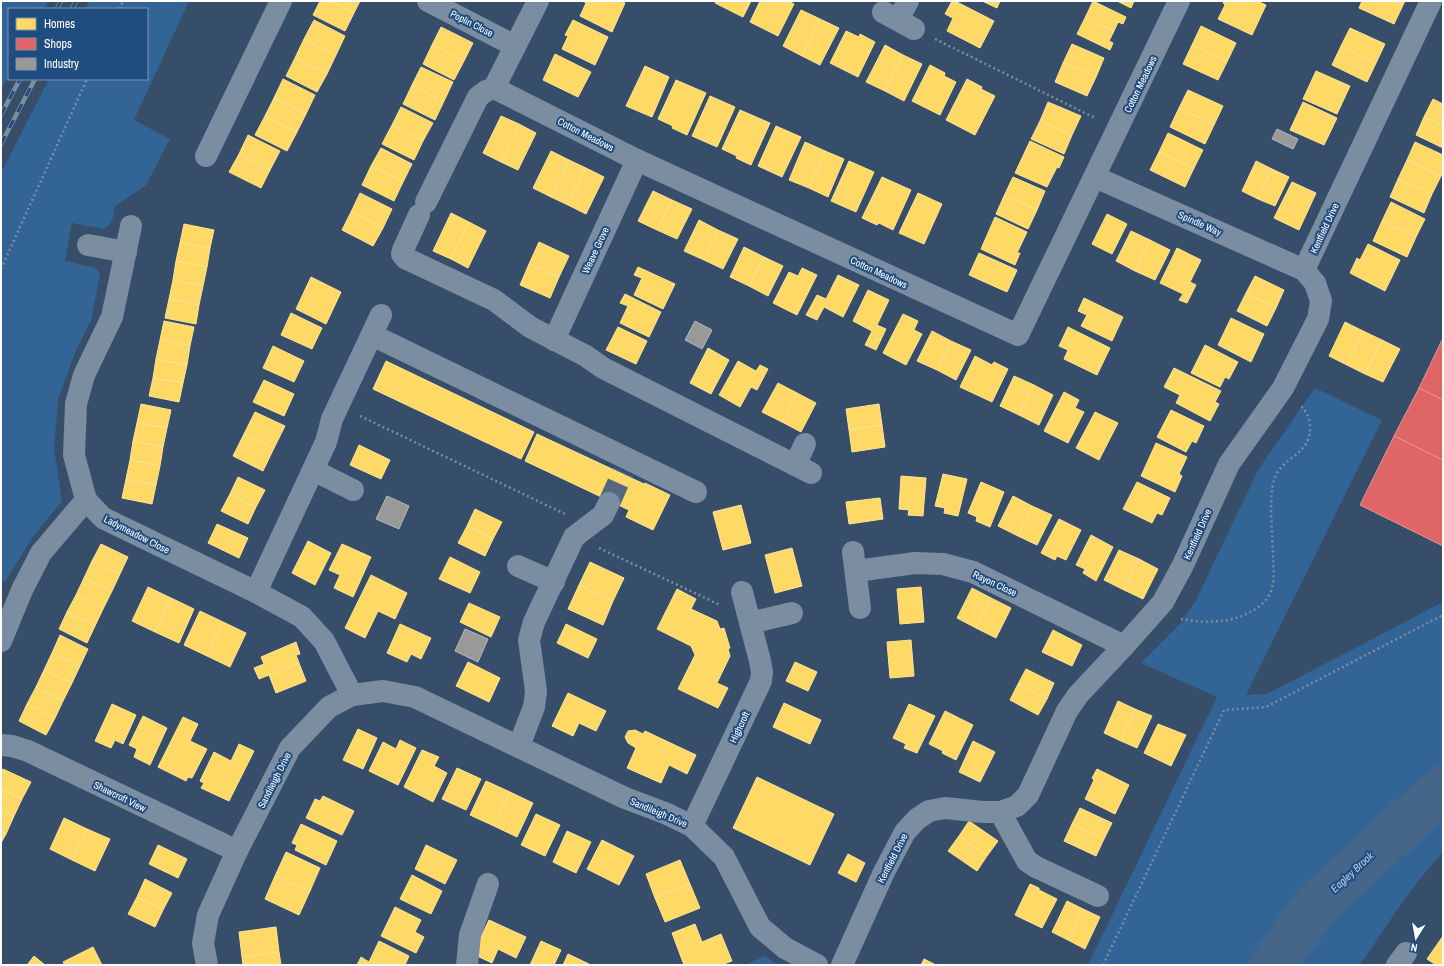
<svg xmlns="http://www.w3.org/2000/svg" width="1444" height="966" viewBox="0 0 1444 966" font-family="'Archivo Narrow',sans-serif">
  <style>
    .green { fill: #336496 }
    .homes { fill: #ffd966; stroke: #ffe494 }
    .shops { fill: #e06666; stroke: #e99494 }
    .industry { fill: #999; stroke: #b8b8b8 }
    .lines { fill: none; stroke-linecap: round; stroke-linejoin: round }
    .river { stroke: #456689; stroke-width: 47 }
    .minor-tunnel { stroke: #546980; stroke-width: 22; stroke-dasharray: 22 11; stroke-linecap: butt }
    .path { stroke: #7b8da0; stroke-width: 2.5; stroke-dasharray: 2 3; stroke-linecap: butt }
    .minor { stroke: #7b8da0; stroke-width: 22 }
    .rail-casing { stroke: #7d8ea0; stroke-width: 4.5 }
    .rail { stroke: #204d7f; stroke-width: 3; stroke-dasharray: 9; stroke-linecap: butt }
    .labels { text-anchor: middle; stroke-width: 4; stroke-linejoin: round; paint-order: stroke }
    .street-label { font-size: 10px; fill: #fff; stroke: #204d7f }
    .water-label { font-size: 11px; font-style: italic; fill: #b0cfef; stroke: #204d7f }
  </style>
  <rect width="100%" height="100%" fill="#364e69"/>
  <g class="green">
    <polygon points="1,1 48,1 44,9 9,9 9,75 1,90"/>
    <path d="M90,1h99l-55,119 36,19 -24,46 -31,21c-2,10 -1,19 -12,23l-31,-6 -7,38 31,7 4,6 -9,47 -15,29 -18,49 -4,50 8,52 -30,37 -27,44 -4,-2v-407l48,-94h98v-70h-62z"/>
    <path d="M1315,388l67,32 -136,275 21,-1 176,-92v250c-32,34 -57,75 -83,113h-272l129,-268 -76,-34 39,-39 15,-22 63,-132z"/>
    <polygon points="765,956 778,965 745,965"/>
  </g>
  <g class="homes">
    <polygon points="320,1 331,1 354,13 345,31 313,15"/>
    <polygon points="331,1 360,1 354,13"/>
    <polygon points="583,1 620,1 625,3 612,32 580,16 586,3"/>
    <polygon points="716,1 751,1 743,17 715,3"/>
    <polygon points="760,1 789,1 794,4 778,36 750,22"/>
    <polygon points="952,1 955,1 994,21 980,48 947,31 953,18 945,14"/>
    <polygon points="982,1 1000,1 997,8"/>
    <polygon points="1093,1 1126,17 1123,24 1118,22 1114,31 1085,18"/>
    <polygon points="1117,1 1134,1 1131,8"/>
    <polygon points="1224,1 1257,1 1266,5 1252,35 1218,19 1225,5 1223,3"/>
    <polygon points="1362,1 1394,1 1403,5 1394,24 1359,8"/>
    <polygon points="1394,1 1405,1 1403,5"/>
    <polygon points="801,10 820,19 802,56 783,46"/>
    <polygon points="1085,18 1114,31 1109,41 1113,43 1110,50 1077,34"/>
    <polygon points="820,19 839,28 820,65 802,56"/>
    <polygon points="314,20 345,36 336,55 304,39"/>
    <polygon points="573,20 608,37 595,65 562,49 568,36 565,35"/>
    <polygon points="1201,26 1236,43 1227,62 1192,45"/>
    <polygon points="441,27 473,43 464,61 432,45"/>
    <polygon points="1350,28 1385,44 1376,63 1341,46"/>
    <polygon points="846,31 859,37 860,34 875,42 858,77 830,63"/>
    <polygon points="304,39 336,55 327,74 295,58"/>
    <polygon points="1072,44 1104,58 1096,77 1063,63"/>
    <polygon points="432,45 464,61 454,80 423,64"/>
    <polygon points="885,45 903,55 885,91 866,82"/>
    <polygon points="1192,45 1227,62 1218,80 1183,64"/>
    <polygon points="1341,46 1376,63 1367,82 1332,65"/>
    <polygon points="555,54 591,72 578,97 543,80"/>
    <polygon points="903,55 922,64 904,101 885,91"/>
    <polygon points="295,58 327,74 317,92 286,76"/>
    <polygon points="1063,63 1096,77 1087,96 1055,82"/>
    <polygon points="930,65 945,73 944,76 956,82 940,115 912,101"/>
    <polygon points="645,66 669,77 652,117 626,106"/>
    <polygon points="421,67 453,82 444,101 412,85"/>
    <polygon points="1316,71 1350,86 1337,114 1303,99"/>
    <polygon points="283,79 315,95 306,114 274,98"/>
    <polygon points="967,79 982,87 981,89 995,96 975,135 946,120"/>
    <polygon points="676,80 706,93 687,135 672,128 673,126 658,119"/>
    <polygon points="412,85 444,101 435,120 403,104"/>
    <polygon points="1188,90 1223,106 1214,125 1179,108"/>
    <polygon points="710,96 735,107 717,147 692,136"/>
    <polygon points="274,98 306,114 297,132 265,116"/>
    <polygon points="1433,99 1443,104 1443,126 1424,117"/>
    <polygon points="1048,102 1081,116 1072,135 1040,121"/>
    <polygon points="1303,102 1337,118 1324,145 1290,130"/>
    <polygon points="401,107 433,123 423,141 392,125"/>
    <polygon points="1179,108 1214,125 1205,144 1170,127"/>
    <polygon points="740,110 770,123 751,165 736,158 737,156 722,149"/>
    <polygon points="265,116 297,132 287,151 255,135"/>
    <polygon points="501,116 519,124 501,162 483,153"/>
    <polygon points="1424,117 1443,126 1443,148 1416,135"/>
    <polygon points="1040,121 1072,135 1064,154 1031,139"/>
    <polygon points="519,124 536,133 518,170 501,162"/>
    <polygon points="392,125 423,141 414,160 382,144"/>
    <polygon points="776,126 801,137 782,177 758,166"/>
    <polygon points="1168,133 1203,150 1194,168 1159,152"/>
    <polygon points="248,135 280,151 270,170 239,154"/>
    <polygon points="1030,141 1064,157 1059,168 1057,167 1047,187 1015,173"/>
    <polygon points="805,142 825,151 809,188 789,180"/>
    <polygon points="1415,142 1443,155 1443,172 1441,176 1407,160"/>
    <polygon points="381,148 412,164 403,182 371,166"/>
    <polygon points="551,151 569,160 551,197 533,188"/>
    <polygon points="825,151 844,159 828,197 809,188"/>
    <polygon points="1159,152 1194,168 1185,187 1150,170"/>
    <polygon points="239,154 270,170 261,188 229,172"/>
    <polygon points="569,160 586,168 568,205 551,197"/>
    <polygon points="1407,160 1441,176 1432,194 1398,179"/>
    <polygon points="849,161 874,172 856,212 831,201"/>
    <polygon points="1256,161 1272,169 1258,199 1242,191"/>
    <polygon points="371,166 403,182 394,201 362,185"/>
    <polygon points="586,168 604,177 586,214 568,205"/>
    <polygon points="1272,169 1289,177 1275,206 1258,199"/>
    <polygon points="882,177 911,190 893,230 879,223 877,225 862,218"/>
    <polygon points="1013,177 1045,191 1037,210 1004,196"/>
    <polygon points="1398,179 1432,194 1424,213 1390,197"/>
    <polygon points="1292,182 1316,193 1299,230 1274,218"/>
    <polygon points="653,191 672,200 657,230 638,221"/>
    <polygon points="360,193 392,209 383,228 351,212"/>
    <polygon points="918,193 942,204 924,244 899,233"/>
    <polygon points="1004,196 1037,210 1028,229 996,214"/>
    <polygon points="672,200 692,209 677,239 657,230"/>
    <polygon points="1391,202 1425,219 1416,237 1382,221"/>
    <polygon points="351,212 383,228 373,246 342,230"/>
    <polygon points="451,213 469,222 451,259 433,251"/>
    <polygon points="1107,214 1127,224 1112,254 1092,244"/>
    <polygon points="995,217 1027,232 1017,253 1020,253 1015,265 981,249"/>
    <polygon points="699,220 718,230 704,260 684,251"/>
    <polygon points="1382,221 1416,237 1407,257 1373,241"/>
    <polygon points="469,222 486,231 468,268 451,259"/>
    <polygon points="184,224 214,230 210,248 180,243"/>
    <polygon points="718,230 738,239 723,269 704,260"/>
    <polygon points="1131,231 1150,240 1135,271 1116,261"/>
    <polygon points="1150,240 1170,250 1155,280 1135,271"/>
    <polygon points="539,242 569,256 559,277 529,264"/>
    <polygon points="180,243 210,248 207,267 176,261"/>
    <polygon points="1368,244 1400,260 1385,291 1350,273 1357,258 1360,260"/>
    <polygon points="744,247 764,257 749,286 730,277"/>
    <polygon points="1177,248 1201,260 1190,282 1196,285 1187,303 1179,300 1183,294 1160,283"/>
    <polygon points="979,253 1017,270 1007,292 969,275"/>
    <polygon points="764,257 783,266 768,296 749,286"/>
    <polygon points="176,261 207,267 203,286 173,280"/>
    <polygon points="529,264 559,277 550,298 520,285"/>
    <polygon points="638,267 675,284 663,309 634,295 642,278 634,275"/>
    <polygon points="802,268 817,275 797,315 773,303 789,272 798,276"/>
    <polygon points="838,275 859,285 843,317 824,307 817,320 806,315 817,295 826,299"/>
    <polygon points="1255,276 1284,290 1276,308 1246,293"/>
    <polygon points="311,277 341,292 326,324 296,309"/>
    <polygon points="173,280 203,286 199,305 169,299"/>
    <polygon points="868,290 889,300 877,325 886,329 876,350 865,345 872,331 853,321"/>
    <polygon points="1246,293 1276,308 1267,326 1237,311"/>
    <polygon points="625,294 661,312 649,337 620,323 628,306 620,303"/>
    <polygon points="1084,298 1123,317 1112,341 1081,326 1087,315 1078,311"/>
    <polygon points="169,299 199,305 196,324 165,318"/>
    <polygon points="291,313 322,328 312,349 281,335"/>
    <polygon points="903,314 918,321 914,330 922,334 906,365 883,353"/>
    <polygon points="1231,318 1264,334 1251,362 1218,345"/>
    <polygon points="164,321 194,327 190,346 160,340"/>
    <polygon points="1345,322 1363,331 1347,365 1329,356"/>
    <polygon points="618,327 647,341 636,364 606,350"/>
    <polygon points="1068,327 1110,348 1097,375 1064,359 1068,350 1059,346"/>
    <polygon points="932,331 951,341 937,370 917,361"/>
    <polygon points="1363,331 1382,340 1365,374 1347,365"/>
    <polygon points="160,340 190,346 187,365 156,359"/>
    <polygon points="1382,340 1400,349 1383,382 1365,374"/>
    <polygon points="951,341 971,350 956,380 937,370"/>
    <polygon points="1205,345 1238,362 1229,379 1225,377 1220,387 1191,373"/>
    <polygon points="273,346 304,361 294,382 263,368"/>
    <polygon points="708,348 729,360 711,394 690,383"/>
    <polygon points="975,356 992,365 994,362 1008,369 992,402 960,387"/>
    <polygon points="156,359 187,365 183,383 153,378"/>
    <polygon points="386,361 534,432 521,459 373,389"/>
    <polygon points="738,361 756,371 760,365 768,369 757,390 751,387 740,407 719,395"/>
    <polygon points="1174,368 1221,391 1215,402 1219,404 1210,421 1176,403 1180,395 1164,387"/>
    <polygon points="1014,376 1034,385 1019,415 1000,406"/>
    <polygon points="153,378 183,383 179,402 149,396"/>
    <polygon points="264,380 294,394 284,416 253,402"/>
    <polygon points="778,383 797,393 782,422 762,412"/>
    <polygon points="1034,385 1053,395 1039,425 1019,415"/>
    <polygon points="1064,392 1079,400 1075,408 1084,412 1068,443 1044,431"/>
    <polygon points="797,393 816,403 801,432 782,422"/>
    <polygon points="141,404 171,410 167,428 137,423"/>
    <polygon points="879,404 882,425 849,430 846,409"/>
    <polygon points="1171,410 1204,426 1196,443 1192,441 1186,452 1157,437"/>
    <polygon points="255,412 285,426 274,448 244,434"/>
    <polygon points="1095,412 1118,423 1099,460 1076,448"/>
    <polygon points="137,423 167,428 163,447 133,441"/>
    <polygon points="882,425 885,447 852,452 849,430"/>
    <polygon points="244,434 274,448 263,471 233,456"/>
    <polygon points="537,434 644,484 645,483 670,495 653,530 626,517 629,510 525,461"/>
    <polygon points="133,441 163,447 160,466 130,460"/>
    <polygon points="1156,443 1187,457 1179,474 1182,476 1175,492 1141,476"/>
    <polygon points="359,445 390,460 381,479 350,465"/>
    <polygon points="130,460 160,466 156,485 126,479"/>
    <polygon points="943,474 967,479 958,516 944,513 945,508 935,506"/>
    <polygon points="901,476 926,478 923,516 908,515 909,510 899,509"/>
    <polygon points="238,477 265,490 256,507 230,494"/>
    <polygon points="126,479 156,485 152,504 122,498"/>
    <polygon points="981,482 1004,492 990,527 976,521 977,517 968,513"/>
    <polygon points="1137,482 1170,498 1162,515 1157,513 1152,523 1123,509"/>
    <polygon points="230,494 256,507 248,524 221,511"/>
    <polygon points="1013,496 1032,506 1018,536 998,526"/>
    <polygon points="880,498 883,519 849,524 846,502"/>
    <polygon points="741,505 751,543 723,550 713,512"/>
    <polygon points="1032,506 1052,515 1037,545 1018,536"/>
    <polygon points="475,509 502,522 493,539 467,526"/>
    <polygon points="1059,519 1081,530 1066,560 1057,556 1055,560 1041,553"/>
    <polygon points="217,524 248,538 239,558 208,543"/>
    <polygon points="467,526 493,539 485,556 458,543"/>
    <polygon points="1091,535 1113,547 1096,581 1083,573 1085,569 1076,565"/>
    <polygon points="308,541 331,553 315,585 292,573"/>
    <polygon points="101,544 128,557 120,574 92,561"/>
    <polygon points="342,544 371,557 353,597 334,588 340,575 329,570"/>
    <polygon points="792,548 802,586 775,593 765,555"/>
    <polygon points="1119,550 1139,559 1124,590 1104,580"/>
    <polygon points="450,557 480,572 470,593 439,579"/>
    <polygon points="1139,559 1158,569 1143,599 1124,590"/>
    <polygon points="92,561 120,574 112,591 84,578"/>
    <polygon points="590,562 624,578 613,601 579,585"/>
    <polygon points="371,575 407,593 395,619 378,611 365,638 345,628"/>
    <polygon points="84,578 112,591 103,609 76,595"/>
    <polygon points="579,585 613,601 603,625 568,609"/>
    <polygon points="148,587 171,598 155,632 132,621"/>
    <polygon points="921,587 924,622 900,624 897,589"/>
    <polygon points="972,588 991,598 976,628 957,618"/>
    <polygon points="677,589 696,599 691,609 717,621 720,629 724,628 730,648 728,649 730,656 717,683 728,688 718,708 678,689 695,655 691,646 657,629"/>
    <polygon points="76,595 103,609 95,626 67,612"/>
    <polygon points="171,598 194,609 179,643 155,632"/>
    <polygon points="991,598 1011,608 996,638 976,628"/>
    <polygon points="469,603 500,617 491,637 460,622"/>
    <polygon points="200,611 223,622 207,656 184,645"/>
    <polygon points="67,612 95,626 87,643 59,629"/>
    <polygon points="223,622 246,633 230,667 207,656"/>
    <polygon points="400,624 431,638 421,659 411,654 407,662 387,653"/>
    <polygon points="566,624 597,639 588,658 557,643"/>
    <polygon points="1053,630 1082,645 1072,666 1042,652"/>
    <polygon points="60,635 88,649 80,666 52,653"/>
    <polygon points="911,640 914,676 890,678 887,642"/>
    <polygon points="296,642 300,654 296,655 299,663 259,679 254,668 264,664 261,657"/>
    <polygon points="52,653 80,666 72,683 44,670"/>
    <polygon points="468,662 500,678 489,702 456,686"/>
    <polygon points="795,662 817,672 808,691 786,681"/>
    <polygon points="299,663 306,681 276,693 269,675"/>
    <polygon points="1026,669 1054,683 1047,699 1018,684"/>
    <polygon points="44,670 72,683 63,701 36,687"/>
    <polygon points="1018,684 1047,699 1038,715 1010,700"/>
    <polygon points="36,687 63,701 55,718 27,704"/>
    <polygon points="568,693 606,711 596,731 579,723 573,736 552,726"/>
    <polygon points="1118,701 1135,709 1121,741 1104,733"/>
    <polygon points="784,703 821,720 810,744 773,727"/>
    <polygon points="27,704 55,718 46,735 19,721"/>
    <polygon points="112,704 136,715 123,744 115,740 111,748 95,741"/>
    <polygon points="909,704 935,716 917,753 904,748 906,744 893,738"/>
    <polygon points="1135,709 1152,716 1137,748 1121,741"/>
    <polygon points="945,711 973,725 956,760 942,753 943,751 929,744"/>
    <polygon points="143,716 167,728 150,765 134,757 137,749 129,745"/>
    <polygon points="183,717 198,724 190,741 207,749 192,778 188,777 186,781 158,767"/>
    <polygon points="1158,724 1186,735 1171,766 1144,753"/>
    <polygon points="358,729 377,738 363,769 343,760"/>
    <polygon points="635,730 643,734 645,731 696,755 687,774 669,765 661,783 627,768 636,748 628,743 625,737 628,731"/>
    <polygon points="400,740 416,748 398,785 369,771 383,742 396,749"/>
    <polygon points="973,741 995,752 980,782 959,772"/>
    <polygon points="239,744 254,751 229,801 201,788 204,783 200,781 214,752 231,761"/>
    <polygon points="422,750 439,757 434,766 447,773 433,802 404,787"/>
    <polygon points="457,768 481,779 466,810 442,799"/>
    <polygon points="3,769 31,782 22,799 1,789 1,773"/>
    <polygon points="1097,769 1129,785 1115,814 1085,799 1094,780 1092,778"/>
    <polygon points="757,777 834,814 810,865 733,828"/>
    <polygon points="486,781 510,792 494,826 470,815"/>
    <polygon points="1,789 22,799 14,816 1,810"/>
    <polygon points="510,792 533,803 517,837 494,826"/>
    <polygon points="323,796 354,811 342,835 306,818 315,799 320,801"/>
    <polygon points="1080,808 1112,823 1104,839 1072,824"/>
    <polygon points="1,810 14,816 6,834 1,831"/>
    <polygon points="536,814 560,825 545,856 521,845"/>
    <polygon points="64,818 87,829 72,860 50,849"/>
    <polygon points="969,821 998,841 987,856 959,836"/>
    <polygon points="301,824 337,841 326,865 295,850 297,845 292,843"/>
    <polygon points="1072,824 1104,839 1096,856 1064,841"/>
    <polygon points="87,829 110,839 95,871 72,860"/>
    <polygon points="1,831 6,834 1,843"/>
    <polygon points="567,831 591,842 576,873 553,862"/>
    <polygon points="959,836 987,856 977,871 948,851"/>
    <polygon points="602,840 634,856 619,885 587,869"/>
    <polygon points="158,845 187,859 178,878 149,864"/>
    <polygon points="426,845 457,860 445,884 415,869"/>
    <polygon points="286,852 320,868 310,891 275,876"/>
    <polygon points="848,854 865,863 856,882 838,873"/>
    <polygon points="680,860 690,884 655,898 646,874"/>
    <polygon points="412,875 442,891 431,914 400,899"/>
    <polygon points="275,876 310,891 299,915 265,899"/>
    <polygon points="145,879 172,893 163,910 137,897"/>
    <polygon points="690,884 700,908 665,922 655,898"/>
    <polygon points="1030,884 1039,888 1039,890 1057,899 1042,928 1015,915"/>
    <polygon points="137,897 163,910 155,927 128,914"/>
    <polygon points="1067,901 1083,909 1068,940 1052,932"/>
    <polygon points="395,907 421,920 415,932 424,937 416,953 381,936"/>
    <polygon points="1083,909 1100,917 1085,949 1068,940"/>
    <polygon points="489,920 526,937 516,958 498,949 492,963 473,954"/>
    <polygon points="695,924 702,942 721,934 732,961 721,965 684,965 672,933"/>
    <polygon points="276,927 279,952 242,957 239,932"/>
    <polygon points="1443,936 1443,965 1436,965 1427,959"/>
    <polygon points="379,941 409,956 405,965 357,965 361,957 369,962"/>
    <polygon points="541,941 561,950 554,965 530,965"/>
    <polygon points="93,947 102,965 65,965 63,962"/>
    <polygon points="279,952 281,965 243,965 242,957"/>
    <polygon points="568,954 591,965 563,965"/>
    <polygon points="34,956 45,965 27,965"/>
    <polygon points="924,959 936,965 921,965"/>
  </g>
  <g class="shops">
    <polygon points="1442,340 1443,341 1443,400 1419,388"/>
    <polygon points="1419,388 1443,400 1443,460 1394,436"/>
    <polygon points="1394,436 1443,460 1443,546 1360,505"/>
  </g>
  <g class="industry">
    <polygon points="1277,129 1298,139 1293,149 1272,139"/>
    <polygon points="695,321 712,330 702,349 685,340"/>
    <polygon points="387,496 409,506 399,529 376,519"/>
    <polygon points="465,629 488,639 478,662 455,651"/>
  </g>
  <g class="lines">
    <polyline class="river" points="1273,965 1317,904 1443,789"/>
    <polyline class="minor-tunnel" points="609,503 623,472"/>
    <g class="path">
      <polyline points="119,9 123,1"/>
      <polyline points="935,39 1095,118"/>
      <polyline points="1,269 87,79"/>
      <polyline points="360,416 565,514"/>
      <polyline points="599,548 720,605"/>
      <path d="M1181,619c23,4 50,5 71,-8 6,-3 12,-8 16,-14 7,-11 6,-26 5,-38 0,-22 -5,-60 1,-79 7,-24 37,-24 36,-53 0,-9 -4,-16 -10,-22"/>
      <polyline points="1103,965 1224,710 1266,707 1443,615"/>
    </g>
    <g class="minor">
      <polyline points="428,1 515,46"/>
      <polyline points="883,12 914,29"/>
      <polyline points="898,20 908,1"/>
      <polyline points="494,88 637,160 1018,335 1179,1"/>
      <polyline points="494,88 538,1"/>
      <polyline points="206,156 281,1"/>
      <polyline points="426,202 478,97 486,91 494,88"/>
      <polyline points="419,215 403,250 402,254 405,258 494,300 530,327 586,356 603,368 811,473"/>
      <polyline points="131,226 112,317 84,375 76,404 74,455 86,500 103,518 256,592 302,617 324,641 352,695"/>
      <polyline points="88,245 126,252"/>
      <polyline points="1304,270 1431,1"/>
      <polyline points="372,335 696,492"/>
      <polyline points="554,340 637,160"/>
      <polyline points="795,465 805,444"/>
      <polyline points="313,470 353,490"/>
      <polyline points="853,552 860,608"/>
      <polyline points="518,566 554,582"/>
      <polyline points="856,571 915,563 943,564 973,572 1124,646"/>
      <polyline points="256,592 326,442 332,419 381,315"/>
      <polyline points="750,623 792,613"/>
      <polyline points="1,641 22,590 41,553 86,500"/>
      <polyline points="1,745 12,746 28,751 237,851"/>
      <polyline points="519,746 534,707 536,691 529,640 534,622 574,537 603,515 609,503"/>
      <polyline points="1000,812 1027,861 1036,867 1098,896"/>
      <polyline points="692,826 761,681 762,672 760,661 742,592"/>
      <polyline points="207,965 203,943 208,915 237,851 290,748 329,707 352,695 383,691 415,697 625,798 665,813 692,826 724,857 760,927 785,948 817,965"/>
      <polyline points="467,965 470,935 488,884"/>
      <polyline points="842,965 884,872 905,832 917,819 929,811 945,808 983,812 1000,812 1017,806 1028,795 1067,711 1078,695 1124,646 1163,602 1183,565 1229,464 1283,388 1318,319 1321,301 1315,283 1304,270 1095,177"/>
      <polyline points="1397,965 1406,953"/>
    </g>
    <g class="rail-casing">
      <g id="rail">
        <polyline points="57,9 61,1"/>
        <polyline points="72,9 76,1"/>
        <polyline points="1,115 20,79"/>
        <polyline points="1,144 35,79"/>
      </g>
    </g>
    <use href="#rail" class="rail"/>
  </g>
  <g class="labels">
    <g class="street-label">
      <text transform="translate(472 23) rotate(27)" y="4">Poplin Close</text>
      <text transform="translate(1140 84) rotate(-64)" y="4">Cotton Meadows</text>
      <text transform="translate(586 134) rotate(27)" y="4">Cotton Meadows</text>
      <text transform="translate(1200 223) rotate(24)" y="4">Spindle Way</text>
      <text transform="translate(1324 228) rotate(-65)" y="4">Kentfield Drive</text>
      <text transform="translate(595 250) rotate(-65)" y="4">Weave Grove</text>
      <text transform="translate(879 272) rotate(25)" y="4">Cotton Meadows</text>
      <text transform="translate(137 534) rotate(27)" y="4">Ladymeadow Close</text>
      <text transform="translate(1197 534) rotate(-66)" y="4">Kentfield Drive</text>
      <text transform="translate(995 583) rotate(25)" y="4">Rayon Close</text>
      <text transform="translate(739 727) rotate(-65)" y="4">Highcroft</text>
      <text transform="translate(274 780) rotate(-63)" y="4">Sandileigh Drive</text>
      <text transform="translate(120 796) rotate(26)" y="4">Shawcroft View</text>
      <text transform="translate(659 812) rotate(23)" y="4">Sandileigh Drive</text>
      <text transform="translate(892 858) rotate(-63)" y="4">Kentfield Drive</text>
    </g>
    <g class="water-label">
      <text transform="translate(1352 872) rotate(-43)" y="4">Eagley Brook</text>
    </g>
  </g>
  <rect width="1444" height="966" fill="none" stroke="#ffffff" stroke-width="4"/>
  <rect x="8" y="8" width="140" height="72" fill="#204d7f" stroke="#7994b2"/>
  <rect x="16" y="18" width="20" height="12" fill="#ffd966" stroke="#7994b2"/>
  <text x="44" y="28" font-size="12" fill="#ffffff">Homes</text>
  <rect x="16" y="38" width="20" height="12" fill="#e06666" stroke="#7994b2"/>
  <text x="44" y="48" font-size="12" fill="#ffffff">Shops</text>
  <rect x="16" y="58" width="20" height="12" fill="#999999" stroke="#7994b2"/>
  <text x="44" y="68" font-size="12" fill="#ffffff">Industry</text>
  <g transform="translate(1416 938) rotate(191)" stroke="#204d7f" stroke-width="3" paint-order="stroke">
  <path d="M0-3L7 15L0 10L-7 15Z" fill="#ffffff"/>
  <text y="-6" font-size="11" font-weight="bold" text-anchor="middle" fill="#ffffff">N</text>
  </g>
</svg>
